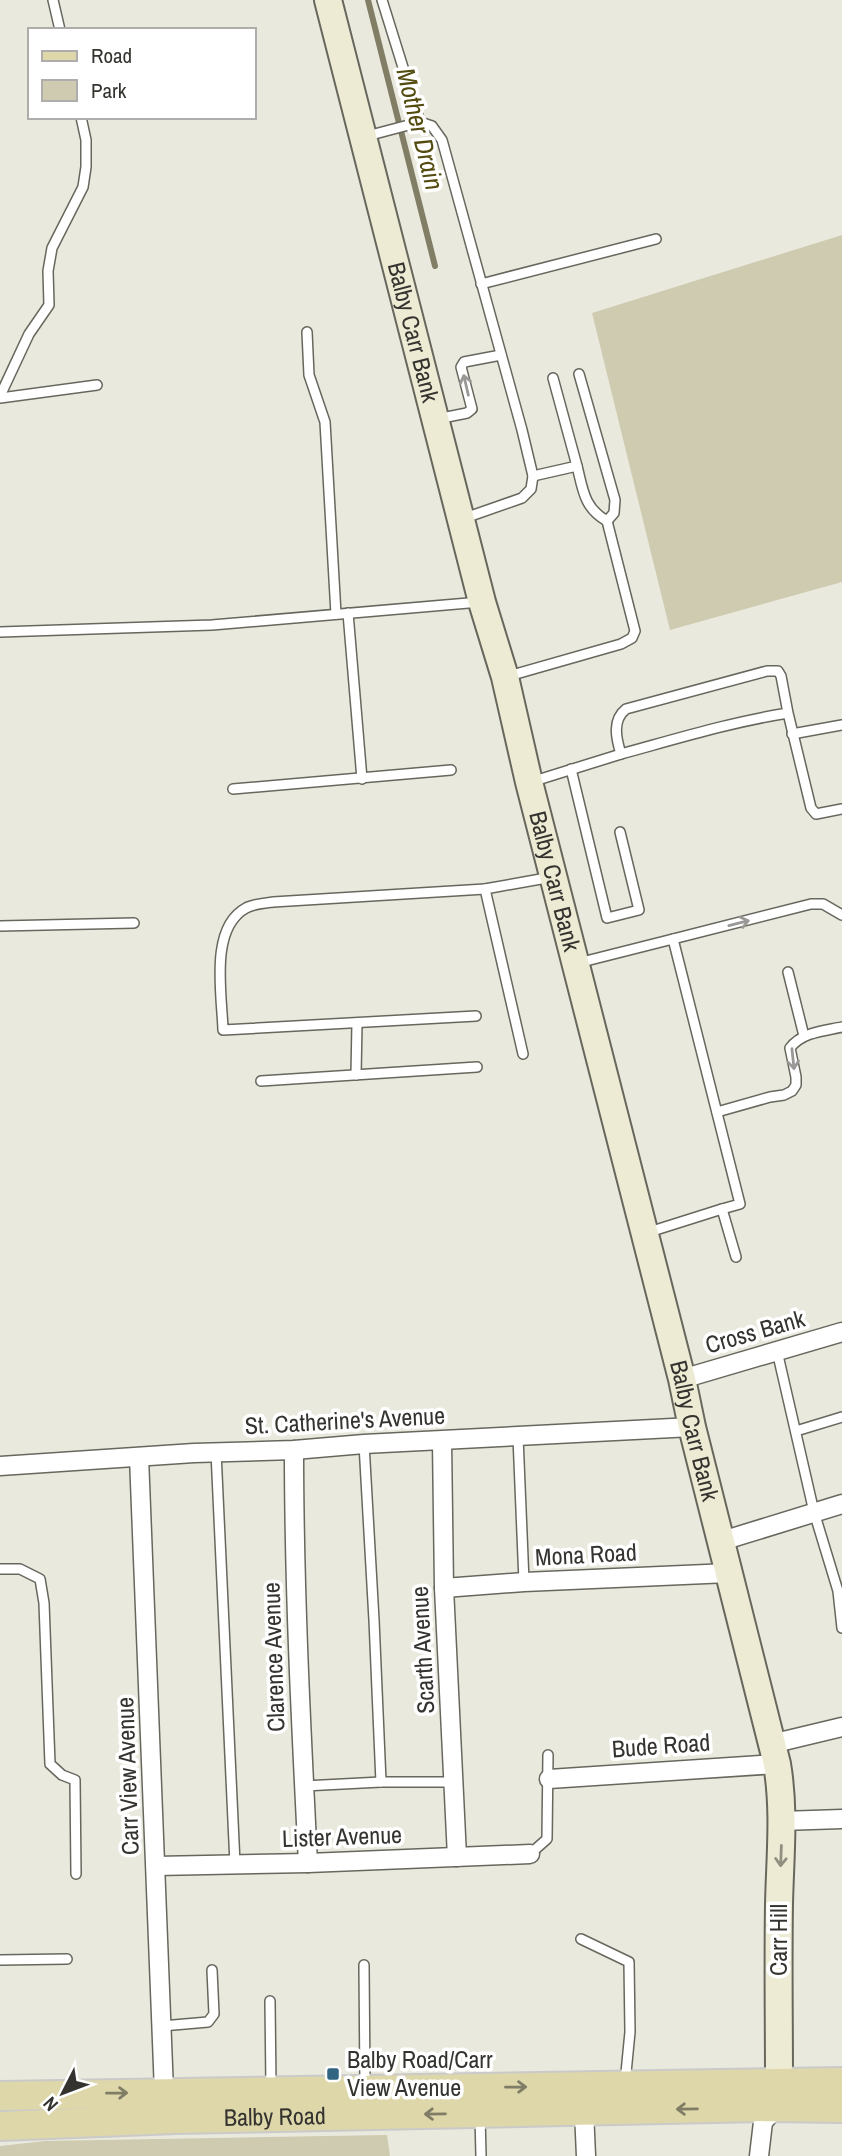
<svg xmlns="http://www.w3.org/2000/svg" width="842" height="2156" viewBox="0 0 842 2156" font-family="'Archivo Narrow',sans-serif">
  <style>
    .green { fill: #cfcbb0 }
    .lines { fill: none; stroke-linecap: round; stroke-linejoin: round }
    .stream { stroke: #827e66; stroke-width: 6 }
    .lane-casing { stroke: #68675e; stroke-width: 12 }
    .street-casing { stroke: #68675e; stroke-width: 21 }
    .secondary-casing { stroke: #68675e; stroke-width: 30 }
    .primary-casing { stroke: #cacac9; stroke-width: 32 }
    .lane { stroke: #fff; stroke-width: 9 }
    .street { stroke: #fff; stroke-width: 18 }
    .secondary { stroke: #eeebd4; stroke-width: 26 }
    .primary { stroke: #ded7aa; stroke-width: 28 }
    .oneway { stroke: #9a9997 }
    .oneway2 { stroke: #918f82 }
    .oneway3 { stroke: #807d66 }
    .poi-dot { fill: #316582; stroke: #fff; stroke-width: 2.5 }
    .labels { text-anchor: middle; stroke-width: 7; stroke-linejoin: round; paint-order: stroke }
    .street-label { font-size: 24px; fill: #34332f; stroke: #fff }
    .poi-label { font-size: 24px; fill: #34332f; stroke: #fff; text-anchor: start }
    .water-label { font-size: 26px; font-style: italic; fill: #544b0f; stroke: #fff }
  </style>
  <rect width="100%" height="100%" fill="#eae9de"/>
  <g class="green">
    <polygon points="842,235 842,582 670,630 592,313"/>
    <polygon points="387,2135 390,2156 0,2156 0,2146 45,2141"/>
  </g>
  <g class="lines">
    <polyline class="stream" points="368,0 435,266"/>
    <g class="lane-casing">
      <g id="lane">
        <polyline points="53,0 60,30"/>
        <polyline points="382,0 420,122"/>
        <polyline points="367,136 420,122 432,126 442,140 522,430 533,476 531,489 522,498 462,519"/>
        <polyline points="481,284 656,239"/>
        <polyline points="307,332 309,375 325,422 336,614"/>
        <polyline points="579,374 615,500 614,513 607,521"/>
        <polyline points="0,396 29,334 49,305 48,271 52,248 83,187 86,167 86,140 81,117"/>
        <polyline points="0,398 97,385"/>
        <polyline points="437,419 467,413 472,409 461,367 464,362 501,355"/>
        <polyline points="533,476 577,466 553,378"/>
        <polyline points="348,613 362,779"/>
        <polyline points="0,632 212,625 480,602"/>
        <path d="M509,676l112,-32 11,-6 3,-7 -28,-110c-23,-13 -24,-31 -30,-55"/>
        <path d="M788,713l-7,-37 -3,-5h-11l-141,38c-14,11 -10,29 -5,45 55,-15 110,-32 167,-41l23,95 5,6 26,-5"/>
        <polyline points="792,734 842,725"/>
        <polyline points="571,769 607,918 639,910 620,832"/>
        <polyline points="531,782 621,754"/>
        <polyline points="233,789 451,770"/>
        <polyline points="0,926 134,923"/>
        <polyline points="673,939 811,904 823,904 842,915"/>
        <polyline points="578,963 673,939 740,1204 722,1209"/>
        <polyline points="788,972 804,1036"/>
        <path d="M476,1016l-253,14c-1,-35 -14,-102 23,-122 7,-4 19,-5 27,-6l212,-13"/>
        <polyline points="523,1054 485,889 552,877"/>
        <polyline points="356,1075 357,1023"/>
        <polyline points="261,1081 477,1067"/>
        <path d="M717,1112l53,-15 14,-2 8,-4 4,-6v-8l-6,-29c12,-16 34,-17 52,-21"/>
        <polyline points="646,1233 722,1209 736,1257"/>
        <polyline points="777,1351 814,1512 838,1591 842,1628"/>
        <polyline points="796,1431 842,1417"/>
        <polyline points="518,1437 524,1582"/>
        <polyline points="364,1444 374,1620 381,1782"/>
        <polyline points="216,1452 235,1864"/>
        <polyline points="0,1569 20,1569 40,1579 44,1603 50,1764 62,1775 75,1780 76,1874"/>
        <polyline points="304,1786 381,1782 454,1782"/>
        <polyline points="530,1854 547,1839 548,1755"/>
        <polyline points="581,1939 629,1962 630,2032 625,2083"/>
        <polyline points="0,1960 67,1959"/>
        <polyline points="364,1965 365,2085"/>
        <polyline points="270,2001 271,2087"/>
        <polyline points="162,2026 208,2022 214,2014 212,1970"/>
        <polyline points="480,2115 481,2156"/>
      </g>
    </g>
    <g class="street-casing">
      <g id="street">
        <polyline points="682,1379 842,1332"/>
        <polyline points="442,1441 444,1588 457,1857"/>
        <path d="M294,1450c0,138 7,275 14,413"/>
        <polyline points="139,1457 164,2092"/>
        <polyline points="0,1466 194,1453 294,1450 364,1444 692,1427"/>
        <polyline points="722,1541 842,1504"/>
        <polyline points="444,1588 524,1582 729,1573"/>
        <polyline points="771,1744 842,1727"/>
        <polyline points="549,1779 777,1764"/>
        <polyline points="782,1821 842,1819"/>
        <polyline points="156,1866 308,1863 530,1854"/>
        <polyline points="584,2111 586,2156"/>
        <polyline points="759,2156 763,2122 776,2107"/>
      </g>
    </g>
    <g class="secondary-casing">
      <g id="secondary">
        <path id="s1" d="M328,0l154,602 23,75 24,105 153,597 10,48 85,337c8,47 3,93 2,140 -1,59 0,118 0,178l-15,16"/>
      </g>
    </g>
    <g class="primary-casing">
      <g id="primary">
        <polyline points="0,2096 842,2082"/>
        <path id="s2" d="M0,2126l176,-7 593,-12 73,1"/>
      </g>
    </g>
    <use href="#lane" class="lane"/>
    <use href="#street" class="street"/>
    <use href="#secondary" class="secondary"/>
    <use href="#primary" class="primary"/>
  </g>
  <defs><path id="oneway-shaft" d="M-6 0H5M1.5-3L5.5 0L1.5 3" fill="none" stroke-width="1.6" stroke-linecap="round" stroke-linejoin="round" transform="scale(1.75)"/></defs>
  <g class="oneway">
    <use href="#oneway-shaft" transform="translate(466 385) rotate(-103)"/>
    <use href="#oneway-shaft" transform="translate(739 923) rotate(-14)"/>
    <use href="#oneway-shaft" transform="translate(793 1059) rotate(84)"/>
  </g>
  <use class="oneway2" href="#oneway-shaft" transform="translate(781 1856) rotate(92)"/>
  <g class="oneway3">
    <use href="#oneway-shaft" transform="translate(516 2087) rotate(-1)"/>
    <use href="#oneway-shaft" transform="translate(117 2093) rotate(-1)"/>
    <use href="#oneway-shaft" transform="translate(687 2109) rotate(179)"/>
    <use href="#oneway-shaft" transform="translate(435 2114) rotate(179)"/>
  </g>
  <rect class="poi-dot" x="326" y="2067" width="14" height="14" rx="3.5"/>
  <g class="labels">
    <g class="street-label">
      <text dy="8" stroke="none"><textPath href="#s1" startOffset="343">Balby Carr Bank</textPath></text>
      <text dy="8" stroke="none"><textPath href="#s1" startOffset="910">Balby Carr Bank</textPath></text>
      <text transform="translate(755 1332) rotate(-16)" y="8">Cross Bank</text>
      <text transform="translate(345 1421) rotate(-3)" y="8">St. Catherine's Avenue</text>
      <text dy="8" stroke="none"><textPath href="#s1" startOffset="1477">Balby Carr Bank</textPath></text>
      <text transform="translate(586 1555) rotate(-3)" y="8">Mona Road</text>
      <text transform="translate(423 1650) rotate(-93)" y="8">Scarth Avenue</text>
      <text transform="translate(274 1657) rotate(-92)" y="8">Clarence Avenue</text>
      <text transform="translate(661 1746) rotate(-4)" y="8">Bude Road</text>
      <text transform="translate(128 1776) rotate(-92)" y="8">Carr View Avenue</text>
      <text transform="translate(342 1837) rotate(-2)" y="8">Lister Avenue</text>
      <text transform="translate(779 1940) rotate(-90)" y="8">Carr Hill</text>
      <text dy="8" stroke="none"><textPath href="#s2" startOffset="275">Balby Road</textPath></text>
    </g>
    <g class="poi-label">
      <text x="347" y="2068">Balby Road/Carr<tspan x="347" dy="28">View Avenue</tspan></text>
    </g>
    <g class="water-label">
      <text transform="translate(420 129) rotate(76)" y="9">Mother Drain</text>
    </g>
  </g>
  <rect x="28" y="28" width="228" height="91" fill="#ffffff" stroke="#aeadac" stroke-width="2"/>
  <rect x="42" y="51" width="35" height="10" fill="#ded7aa" stroke="#aeadac" stroke-width="2"/>
  <text x="91" y="63" font-size="21" fill="#34332f">Road</text>
  <rect x="42" y="80" width="35" height="21" fill="#cfcbb0" stroke="#aeadac" stroke-width="2"/>
  <text x="91" y="98" font-size="21" fill="#34332f">Park</text>
  <g transform="translate(63 2093) rotate(228)" stroke="#ffffff" stroke-width="5" paint-order="stroke">
  <path d="M0-5L12 26L0 18L-12 26Z" fill="#34332f"/>
  <text y="-10" font-size="19" font-weight="bold" text-anchor="middle" fill="#34332f">N</text>
  </g>
</svg>
